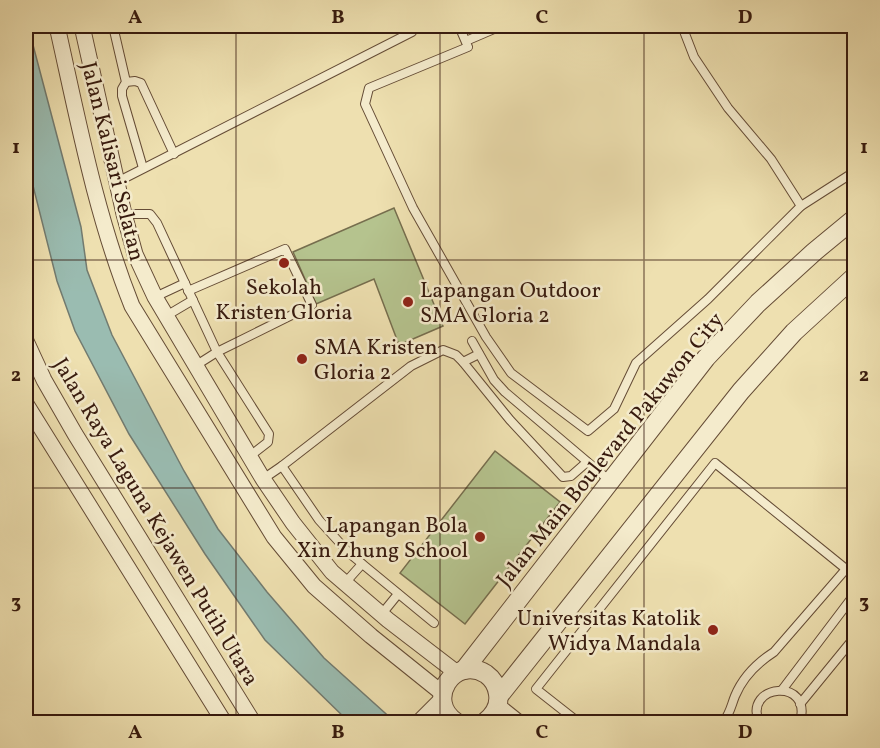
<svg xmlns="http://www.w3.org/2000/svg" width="880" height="748" viewBox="0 0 880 748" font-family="Vollkorn,serif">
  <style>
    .green { fill: #b5c38e; stroke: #766e4e; stroke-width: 1.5 }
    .water { fill: #9abcb1; stroke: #727b70; stroke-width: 1.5 }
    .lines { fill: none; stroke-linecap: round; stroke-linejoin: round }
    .service-casing { stroke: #654c36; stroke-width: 10 }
    .minor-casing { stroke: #654c36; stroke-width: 17 }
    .tertiary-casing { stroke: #654c36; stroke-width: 20 }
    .service { stroke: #f4ebcc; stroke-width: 8 }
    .minor { stroke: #f4ebcc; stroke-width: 15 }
    .tertiary { stroke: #f4ebcc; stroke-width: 18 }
    .grid { fill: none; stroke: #371a0e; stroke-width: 1.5; stroke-opacity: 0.55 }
    .poi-dot { fill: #8f2418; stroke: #f4ebcc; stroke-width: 2 }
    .labels { text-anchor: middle; stroke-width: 5; stroke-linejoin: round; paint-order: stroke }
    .street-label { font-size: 22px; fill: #371a0e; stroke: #f4ebcc }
    .poi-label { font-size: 22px; fill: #371a0e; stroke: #f4ebcc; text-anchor: start }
    .neatline { fill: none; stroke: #371a0e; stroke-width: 2 }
    .grid-label { font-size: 20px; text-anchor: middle; font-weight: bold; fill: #371a0e }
  </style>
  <rect width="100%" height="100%" fill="#eee0b0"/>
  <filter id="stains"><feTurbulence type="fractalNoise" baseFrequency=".00333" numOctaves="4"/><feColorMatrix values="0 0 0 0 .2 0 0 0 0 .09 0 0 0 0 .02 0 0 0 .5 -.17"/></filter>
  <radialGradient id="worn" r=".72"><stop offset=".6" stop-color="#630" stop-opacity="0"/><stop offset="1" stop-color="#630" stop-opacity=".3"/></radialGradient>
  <g class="green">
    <polygon points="394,208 443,326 399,345 374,279 316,304 293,252"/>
    <polygon points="495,451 560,502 465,624 400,573"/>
  </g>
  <polygon class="water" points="26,26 28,26 81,227 87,270 112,335 184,471 218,529 267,592 324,658 395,722 349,722 265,640 205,554 129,434 75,331 57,281 26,158"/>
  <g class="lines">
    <g class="service-casing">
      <g id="service">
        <polyline points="113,26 126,82 122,89 122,96 143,168"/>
        <polyline points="459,26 468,47 369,88 365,104 413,208 486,337 511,373 588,431 614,409 636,363 708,299 801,206 854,172"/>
        <polyline points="682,26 694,57 728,108 771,159 801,206"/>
        <polyline points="466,41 501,26"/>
        <polyline points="126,82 135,81 141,83 174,154"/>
        <polyline points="117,182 412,32 416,26"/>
        <polyline points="124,214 150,214 157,223 217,352 269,434 268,442 250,456"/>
        <polyline points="188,291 285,249 312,305 217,352 195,366"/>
        <polyline points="155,297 185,283"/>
        <polyline points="166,316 193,300"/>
        <polyline points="472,341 494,380 505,392 610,481"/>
        <polyline points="463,362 479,354"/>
        <polyline points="263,479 282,466"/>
        <polyline points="345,583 362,564"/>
        <polyline points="381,615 398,594"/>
        <polyline points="434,623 349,553 319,520 282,466 411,366 443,350 456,355 463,362 510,420 563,477 571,476 587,462"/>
        <polyline points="782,690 854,595"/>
        <polyline points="800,704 854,638"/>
        <path d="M578,722l-42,-33 179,-226 131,106 -72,83c-17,11 -31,25 -39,44 -4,10 -5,18 -12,26"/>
        <path d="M759,722c-16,-38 54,-45 41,0"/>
      </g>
    </g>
    <g class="minor-casing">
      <g id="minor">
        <path d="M57,26c21,94 39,190 75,280l142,231 40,49 57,50 71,57"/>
        <polyline points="82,26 124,214 135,254 155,297 263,479 293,523 332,572 388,620 457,673"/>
        <polyline points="26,341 44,380 75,434 253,722"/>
        <polyline points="26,404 224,722"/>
        <polyline points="498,706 518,722"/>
      </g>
    </g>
    <g class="tertiary-casing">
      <g id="tertiary">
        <polyline points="464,670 706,358 758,303 814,252 854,219"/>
        <polyline points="499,696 741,391 794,332 854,277"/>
        <polyline points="421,722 442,701"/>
        <path d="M456,722c-32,-21 -2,-68 30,-48 7,5 11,12 12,20 2,12 -4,21 -13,28"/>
      </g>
    </g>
    <use href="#service" class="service"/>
    <use href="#minor" class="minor"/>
    <use href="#tertiary" class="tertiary"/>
  </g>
  <path class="grid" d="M236,26v696M440,26v696M644,26v696M26,260h828M26,488h828"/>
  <g class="poi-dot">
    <circle cx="284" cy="263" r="6"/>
    <circle cx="408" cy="302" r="6"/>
    <circle cx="302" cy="359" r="6"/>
    <circle cx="480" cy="537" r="6"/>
    <circle cx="713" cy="630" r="6"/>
  </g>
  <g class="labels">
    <g class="street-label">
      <text transform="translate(114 161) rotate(76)" y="8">Jalan Kalisari Selatan</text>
      <text transform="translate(609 449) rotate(-51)" y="8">Jalan Main Boulevard Pakuwon City</text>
      <text transform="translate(157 521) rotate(59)" y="8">Jalan Raya Laguna Kejawen Putih Utara</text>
    </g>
    <g class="poi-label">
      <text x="284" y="294" text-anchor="middle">Sekolah<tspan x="284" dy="25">Kristen Gloria</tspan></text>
      <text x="420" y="297">Lapangan Outdoor<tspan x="420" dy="25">SMA Gloria 2</tspan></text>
      <text x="314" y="354">SMA Kristen<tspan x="314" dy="25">Gloria 2</tspan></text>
      <text x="468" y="532" text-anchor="end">Lapangan Bola<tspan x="468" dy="25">Xin Zhung School</tspan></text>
      <text x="701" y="625" text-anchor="end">Universitas Katolik<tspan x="701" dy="25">Widya Mandala</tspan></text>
    </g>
  </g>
  <rect width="880" height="748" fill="none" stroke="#eee0b0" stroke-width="66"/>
  <rect x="33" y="33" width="814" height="682" class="neatline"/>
  <g class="grid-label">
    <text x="135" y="23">A</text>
    <text x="338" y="23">B</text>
    <text x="542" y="23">C</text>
    <text x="745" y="23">D</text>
    <text x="16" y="153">1</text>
    <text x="864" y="153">1</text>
    <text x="16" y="381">2</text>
    <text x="864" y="381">2</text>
    <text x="16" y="608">3</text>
    <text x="864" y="608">3</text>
    <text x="135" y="738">A</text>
    <text x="338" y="738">B</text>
    <text x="542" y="738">C</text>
    <text x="745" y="738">D</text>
  </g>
  <rect width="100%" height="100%" filter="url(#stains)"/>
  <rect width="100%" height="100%" fill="url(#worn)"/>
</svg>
